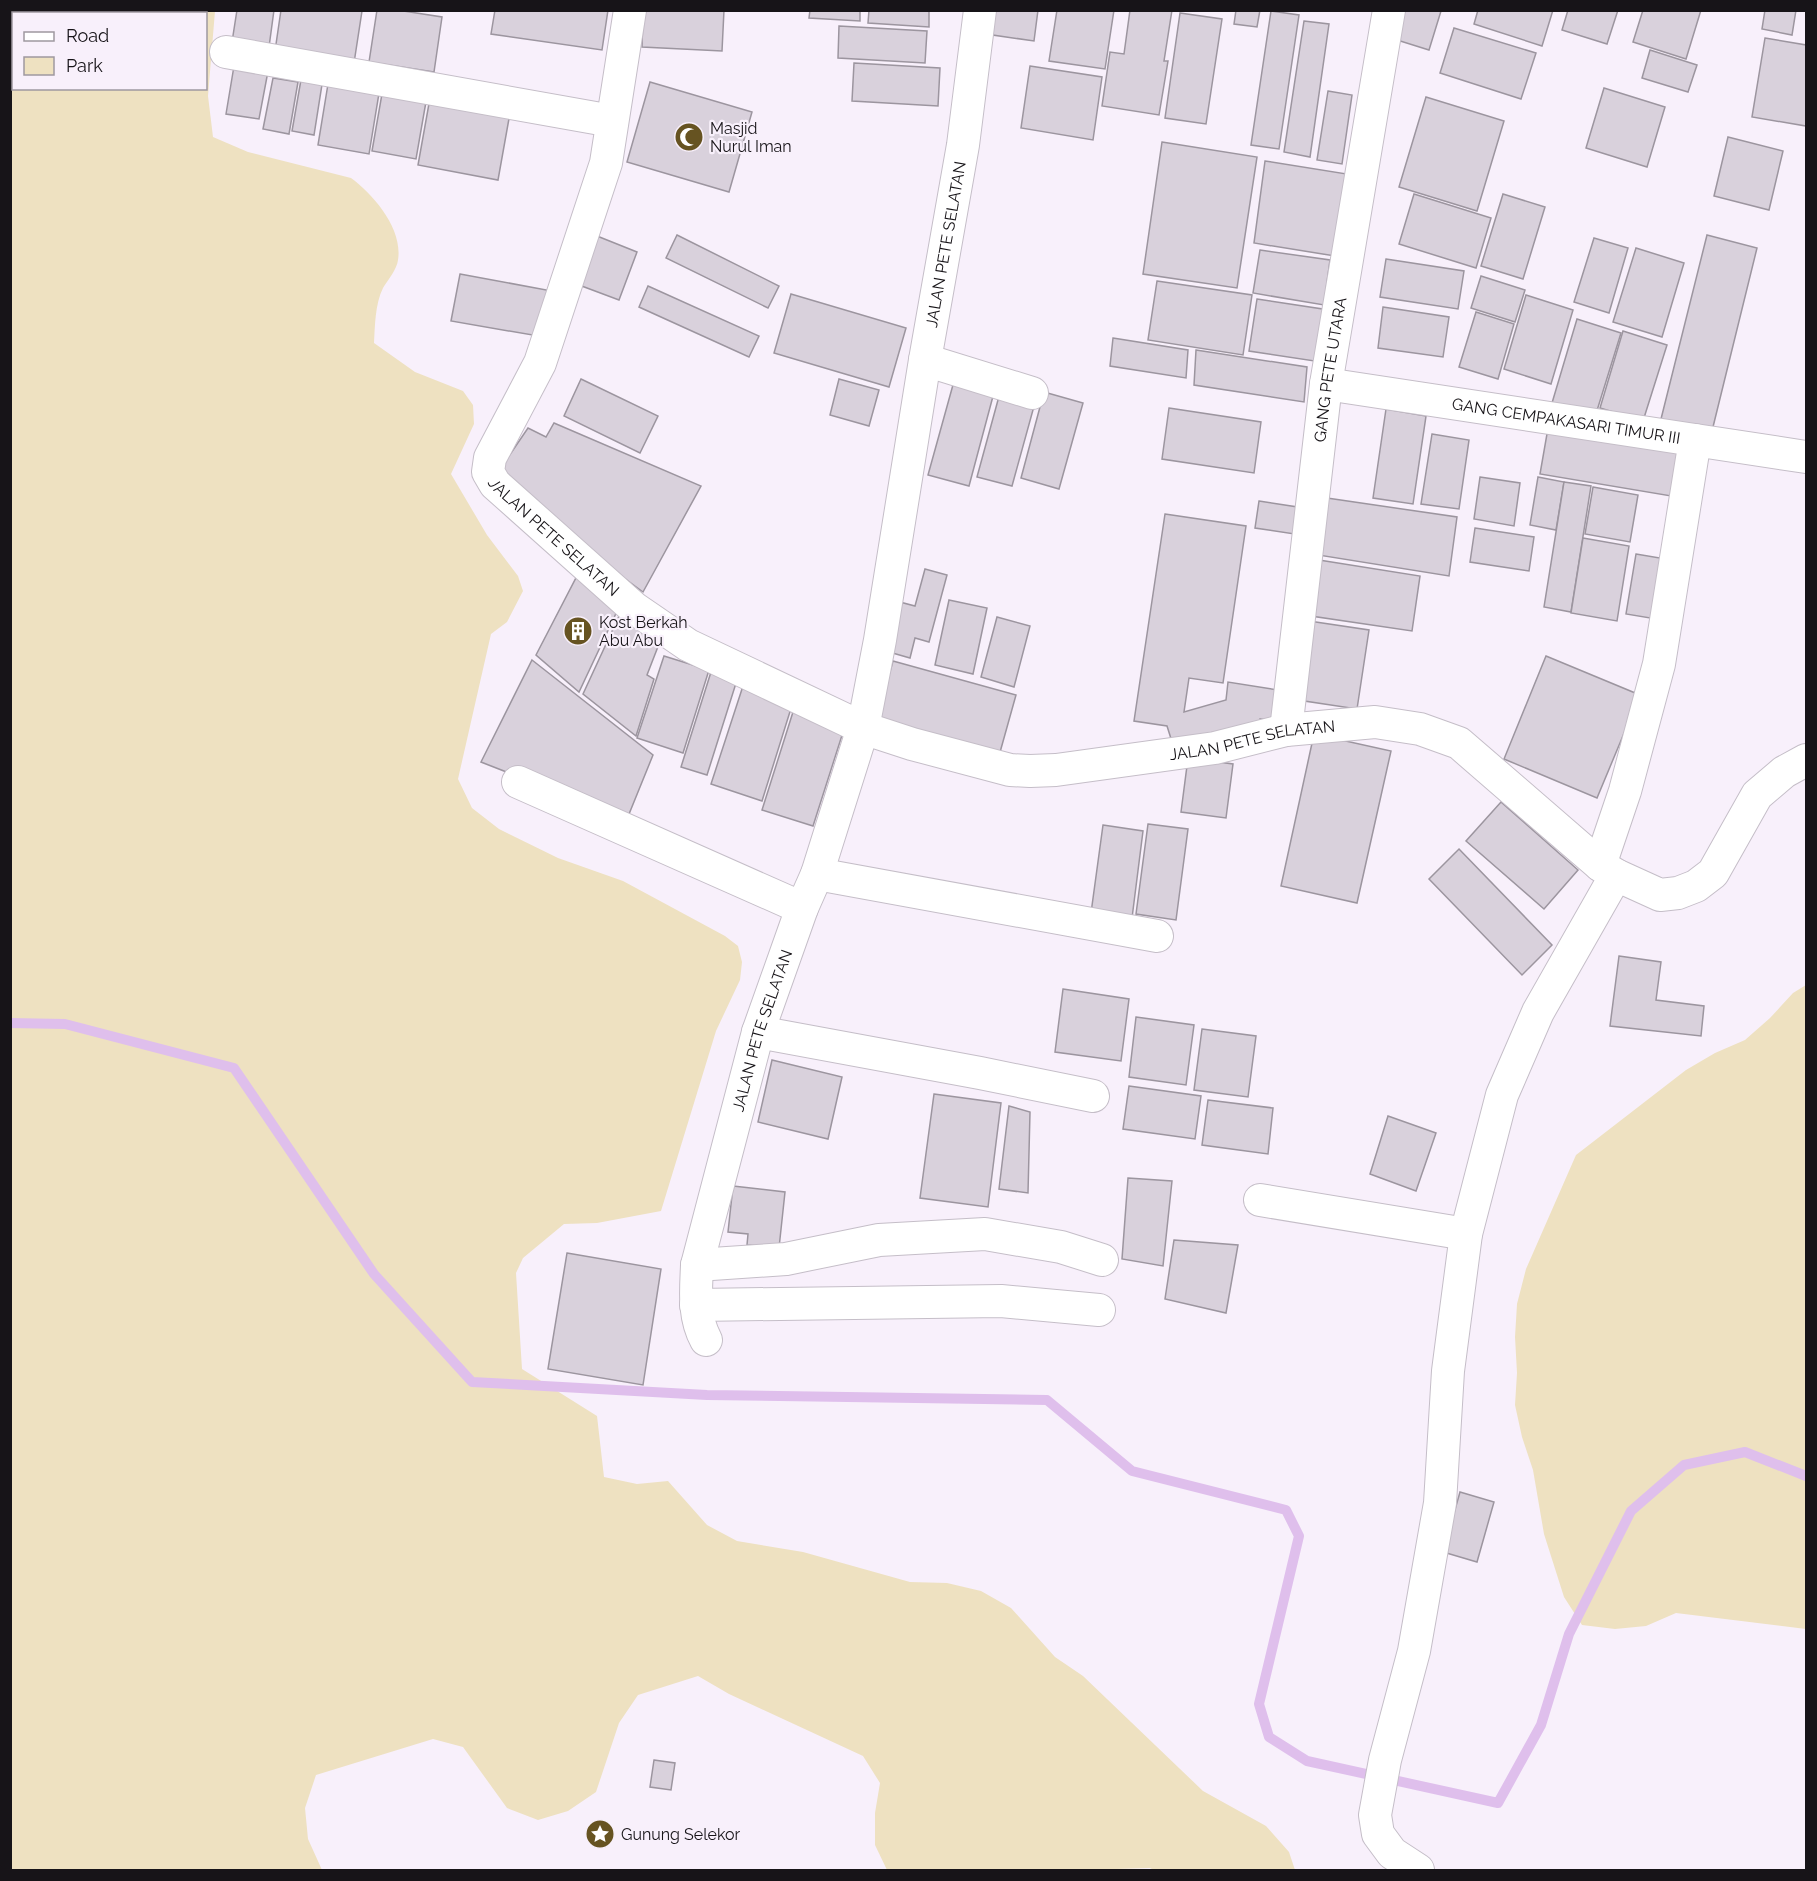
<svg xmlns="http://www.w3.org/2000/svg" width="1817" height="1881" viewBox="0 0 1817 1881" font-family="Raleway,sans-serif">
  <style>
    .green { fill: #eee1c1; fill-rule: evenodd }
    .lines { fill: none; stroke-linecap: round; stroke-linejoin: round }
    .stream { stroke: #dfbfec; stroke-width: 10 }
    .building { fill: #d9d1dc; stroke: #9c959f; stroke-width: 1.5 }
    .street-casing { stroke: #c5bec8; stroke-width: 34 }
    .street { stroke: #fff; stroke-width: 32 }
    .labels { text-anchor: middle; stroke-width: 4.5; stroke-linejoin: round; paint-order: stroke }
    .poi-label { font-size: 16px; fill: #171418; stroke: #f8f0fb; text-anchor: start }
    .street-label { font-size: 16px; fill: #171418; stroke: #f8f0fb }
  </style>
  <rect width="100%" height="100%" fill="#f8f0fb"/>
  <g class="green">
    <path d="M11,11h204l-7,85 5,41 35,15 103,26c23,17 52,51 47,82 -1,9 -10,20 -15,28 -8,16 -8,38 -9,55l41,29 48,19 10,14 1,19 -23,50 36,61 31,41 5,15 -16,31 -16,12 -33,145 14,29 27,21 59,29 65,23 102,55 13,10 4,16 -2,18 -24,51 -55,180 -64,12 -33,1 -41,34 -7,15 6,96 75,47 7,61 33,7 31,-3 39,44 30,16 66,11 107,30 37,1 34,8 30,17 44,49 28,19 120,115 63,35 23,26 6,18h-141l-4,-2 -66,2h-197l-12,-25v-32l5,-30 -17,-27 -134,-62 -31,-18 -60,19 -19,28 -23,69 -28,19 -30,9 -31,-12 -44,-61 -30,-8 -117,36 -11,33 3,31 14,31h-311zM14,14h192v74h-192z"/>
    <polygon points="1806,985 1806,1629 1676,1613 1646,1626 1615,1629 1582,1625 1564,1597 1544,1534 1533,1470 1522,1437 1515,1405 1517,1373 1515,1337 1517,1304 1526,1269 1576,1155 1686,1070 1715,1053 1745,1040 1770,1018 1793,993"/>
  </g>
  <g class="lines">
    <polyline class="stream" points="10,1023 65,1024 234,1068 374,1274 472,1382 707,1395 1047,1400 1132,1471 1286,1510 1299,1536 1259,1704 1269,1737 1307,1761 1498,1803 1541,1725 1569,1634 1631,1511 1684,1465 1745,1452 1806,1476"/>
  </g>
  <g class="building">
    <polygon points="237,10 274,10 269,47 232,42"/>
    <polygon points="281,10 362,11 354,63 275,51"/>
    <polygon points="377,10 397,10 442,17 434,72 369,62"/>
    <polygon points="495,10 608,10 602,50 491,34"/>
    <polygon points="643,10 724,10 722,51 642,47"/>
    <polygon points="810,10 860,10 860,21 809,18"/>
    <polygon points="869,10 929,10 929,27 868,23"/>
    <polygon points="990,10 1038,10 1034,41 986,34"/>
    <polygon points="1057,10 1114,10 1105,69 1049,61"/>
    <polygon points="1130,10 1172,10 1164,61 1168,61 1159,115 1102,106 1110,52 1124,54"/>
    <polygon points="1236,10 1260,10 1257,27 1234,24"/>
    <polygon points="1405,10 1441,11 1429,50 1397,40"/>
    <polygon points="1478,10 1553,10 1542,46 1474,24"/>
    <polygon points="1568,10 1618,10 1607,44 1562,30"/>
    <polygon points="1643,10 1701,10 1686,59 1633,42"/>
    <polygon points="1765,10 1796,10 1792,35 1762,29"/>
    <polygon points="1271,11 1299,15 1279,149 1251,145"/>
    <polygon points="1180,13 1222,19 1206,124 1165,118"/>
    <polygon points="1304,21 1329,24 1310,157 1284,152"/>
    <polygon points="839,26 927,31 925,63 838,58"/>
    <polygon points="1454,28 1536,53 1521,99 1440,73"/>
    <polygon points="1765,38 1806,45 1806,126 1752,117"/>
    <polygon points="1650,50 1697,65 1688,92 1642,78"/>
    <polygon points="235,60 269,66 259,119 226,114"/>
    <polygon points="854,63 940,68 938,106 852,101"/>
    <polygon points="1030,66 1102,77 1093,140 1021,128"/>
    <polygon points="302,74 323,78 314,135 292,131"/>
    <polygon points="273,78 298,82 289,134 263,129"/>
    <polygon points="329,78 380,87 369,154 318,145"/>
    <polygon points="650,82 752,112 729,192 627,162"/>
    <polygon points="383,88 427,96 416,159 372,151"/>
    <polygon points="1604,88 1665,107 1647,167 1586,148"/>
    <polygon points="1328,91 1352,95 1342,164 1317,160"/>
    <polygon points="1426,97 1504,121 1477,211 1399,187"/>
    <polygon points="430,98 510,113 498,180 418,165"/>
    <polygon points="1728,137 1783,151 1769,210 1714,196"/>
    <polygon points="1162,142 1257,157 1237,288 1143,274"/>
    <polygon points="1265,161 1347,174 1335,256 1254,243"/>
    <polygon points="1414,194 1491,218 1476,268 1399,244"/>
    <polygon points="1503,194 1545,207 1523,279 1481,266"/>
    <polygon points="677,235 779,286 768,308 666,258"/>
    <polygon points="1707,235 1757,248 1712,431 1661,419"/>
    <polygon points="597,236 637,252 619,300 579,285"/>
    <polygon points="1594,238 1628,248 1609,313 1574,302"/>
    <polygon points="1636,248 1684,263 1662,337 1613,322"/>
    <polygon points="1260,250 1330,260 1324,305 1253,293"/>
    <polygon points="1386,259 1464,271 1458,309 1380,297"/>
    <polygon points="460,274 552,291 544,337 451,321"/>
    <polygon points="1481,276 1525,290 1515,322 1471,308"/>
    <polygon points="1157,281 1252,295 1243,355 1148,340"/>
    <polygon points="648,286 759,336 749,357 639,307"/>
    <polygon points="791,294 906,328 889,387 774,353"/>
    <polygon points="1526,295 1573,310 1551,384 1504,369"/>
    <polygon points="1257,299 1329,310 1321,362 1249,351"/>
    <polygon points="1383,307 1449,317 1443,357 1378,348"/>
    <polygon points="1476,312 1514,324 1498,379 1459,367"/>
    <polygon points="1577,319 1621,333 1595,417 1552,403"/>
    <polygon points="1623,331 1667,345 1643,421 1600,408"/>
    <polygon points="1113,338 1188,350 1186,378 1110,366"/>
    <polygon points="1196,350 1307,367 1304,402 1194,385"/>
    <polygon points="956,374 996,385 969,486 928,475"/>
    <polygon points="581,379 658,416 640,453 564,416"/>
    <polygon points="839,379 879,390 869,426 830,415"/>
    <polygon points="1001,389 1036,399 1012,486 977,477"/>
    <polygon points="1044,392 1083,403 1059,489 1021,478"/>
    <polygon points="1169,408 1261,422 1254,473 1162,459"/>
    <polygon points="1386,409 1426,416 1413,504 1373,498"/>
    <polygon points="554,423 701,486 643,592 532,510 498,472 528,428 546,437"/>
    <polygon points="1548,428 1684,451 1677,497 1540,474"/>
    <polygon points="1432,434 1469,440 1459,509 1421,504"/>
    <polygon points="1480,477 1520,483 1514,526 1474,519"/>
    <polygon points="1538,477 1564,482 1556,530 1530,525"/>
    <polygon points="1564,482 1591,486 1571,612 1544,607"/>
    <polygon points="1593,487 1638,495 1630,542 1585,534"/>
    <polygon points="1327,498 1457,517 1449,576 1318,555"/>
    <polygon points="1259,501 1304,508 1301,535 1255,528"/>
    <polygon points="1165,514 1246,526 1223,683 1189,678 1184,712 1226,700 1228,682 1278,690 1273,721 1261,719 1262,720 1173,745 1167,726 1134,721"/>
    <polygon points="1475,528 1534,537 1529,571 1470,562"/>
    <polygon points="1583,538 1629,546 1617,621 1571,613"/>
    <polygon points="1636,554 1672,560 1662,620 1626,614"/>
    <polygon points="1319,560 1420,576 1412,631 1311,616"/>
    <polygon points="925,569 947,575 929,642 915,638 910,658 882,650 896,601 915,606"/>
    <polygon points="578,574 619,607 579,692 536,655"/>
    <polygon points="949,600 987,608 973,674 935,665"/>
    <polygon points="620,614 659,644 647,675 654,679 636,736 583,694"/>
    <polygon points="997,617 1030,626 1014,687 981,677"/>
    <polygon points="1309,621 1369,630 1357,709 1298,700"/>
    <polygon points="664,656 709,670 683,753 637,738"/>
    <polygon points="1546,656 1640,695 1597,798 1504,759"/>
    <polygon points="532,660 653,755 627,819 481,762"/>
    <polygon points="893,661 1016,695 997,763 874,728"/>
    <polygon points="711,672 737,680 707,775 681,767"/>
    <polygon points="743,686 793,702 762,801 711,784"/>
    <polygon points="793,712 844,729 813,826 762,810"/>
    <polygon points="1314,734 1391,751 1357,903 1281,886"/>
    <polygon points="1188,758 1233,764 1226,818 1181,812"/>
    <polygon points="1501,802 1578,870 1544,909 1466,841"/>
    <polygon points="1148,824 1188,829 1176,920 1136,914"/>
    <polygon points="1103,825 1143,831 1132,918 1091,913"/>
    <polygon points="1459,849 1552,945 1522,975 1429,879"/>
    <polygon points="1619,956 1661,962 1656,1000 1704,1006 1701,1036 1610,1026"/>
    <polygon points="1063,989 1129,999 1121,1061 1055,1052"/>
    <polygon points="1136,1017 1194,1025 1186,1085 1129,1077"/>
    <polygon points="1202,1029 1256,1036 1248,1097 1194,1090"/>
    <polygon points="772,1060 842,1077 828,1139 758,1122"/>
    <polygon points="1129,1086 1201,1096 1195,1139 1123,1129"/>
    <polygon points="934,1094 1001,1103 988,1207 920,1198"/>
    <polygon points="1208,1100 1273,1108 1268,1154 1202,1145"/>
    <polygon points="1009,1106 1030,1112 1028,1193 999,1189"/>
    <polygon points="1388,1116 1436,1133 1416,1191 1370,1174"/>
    <polygon points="1128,1178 1172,1181 1163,1266 1122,1259"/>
    <polygon points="733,1186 785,1192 779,1248 747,1245 748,1234 728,1232"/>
    <polygon points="1174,1240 1238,1245 1226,1313 1165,1299"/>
    <polygon points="567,1253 661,1269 643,1385 548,1369"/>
    <polygon points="1460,1492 1494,1502 1477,1562 1443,1552"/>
    <polygon points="654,1760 675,1763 671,1790 650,1787"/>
  </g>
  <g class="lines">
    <g class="street-casing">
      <g id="street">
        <path id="s1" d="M630,10l-24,153 -66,200 -50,95 -2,14 7,12 139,124 54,37 175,83 49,16 98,26 20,1 26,-1 159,-22 71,-18 89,-8 45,7 39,14 141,122 16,10 44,20 18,-2 18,-7 17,-13 44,-78 27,-23 22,-12"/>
        <polyline points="226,52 612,121"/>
        <polyline points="925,360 1032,393"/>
        <path id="s2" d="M1326,384l480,73"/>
        <path id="s3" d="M1286,730l40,-346 63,-374"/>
        <polyline points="518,782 802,908"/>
        <polyline points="1600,865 1625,791 1659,664 1695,440"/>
        <polyline points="817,874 1157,936"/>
        <polyline points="758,1032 980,1073 1093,1096"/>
        <polyline points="1260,1200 1466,1234"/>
        <polyline points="697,1265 786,1259 879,1240 985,1234 1061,1247 1102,1260"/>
        <polyline points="696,1305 1001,1301 1099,1310"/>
        <path id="s4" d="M706,1340c-13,-24 -10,-49 -9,-75l61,-233 44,-124 15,-34 46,-146 17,-88 45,-280 38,-215 17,-135"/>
        <polyline points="1418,1870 1392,1853 1378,1834 1375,1815 1385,1760 1414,1651 1440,1503 1448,1371 1466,1234 1502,1095 1538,1012 1616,875"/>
      </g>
    </g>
    <use href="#street" class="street"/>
  </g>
  <defs>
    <g id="mosque-disc" transform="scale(1.5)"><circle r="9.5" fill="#665321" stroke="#f8f0fb"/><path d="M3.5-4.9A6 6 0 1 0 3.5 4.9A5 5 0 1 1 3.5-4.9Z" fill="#fff"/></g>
    <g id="building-disc" transform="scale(1.5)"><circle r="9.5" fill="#665321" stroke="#f8f0fb"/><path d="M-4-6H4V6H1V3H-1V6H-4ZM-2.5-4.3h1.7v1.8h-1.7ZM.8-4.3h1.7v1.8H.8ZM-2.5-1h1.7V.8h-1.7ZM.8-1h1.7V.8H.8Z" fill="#fff"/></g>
    <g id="sight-disc" transform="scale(1.5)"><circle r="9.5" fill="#665321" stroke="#f8f0fb"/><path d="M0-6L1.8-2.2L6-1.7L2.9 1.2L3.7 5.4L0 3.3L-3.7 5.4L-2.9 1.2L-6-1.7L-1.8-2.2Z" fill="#fff"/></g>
  </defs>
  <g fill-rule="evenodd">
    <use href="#mosque-disc" x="689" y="137"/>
    <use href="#building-disc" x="578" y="631"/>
    <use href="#sight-disc" x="600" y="1834"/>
  </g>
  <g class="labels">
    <g class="poi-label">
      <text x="710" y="134">Masjid<tspan x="710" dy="18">Nurul Iman</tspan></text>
      <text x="599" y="628">Kost Berkah<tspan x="599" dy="18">Abu Abu</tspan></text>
      <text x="621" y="1840">Gunung Selekor</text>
    </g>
    <g class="street-label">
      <text dy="6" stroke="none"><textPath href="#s4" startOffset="1130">JALAN PETE SELATAN</textPath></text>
      <text dy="6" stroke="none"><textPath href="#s3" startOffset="363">GANG PETE UTARA</textPath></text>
      <text dy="6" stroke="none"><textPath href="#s2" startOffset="243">GANG CEMPAKASARI TIMUR III</textPath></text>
      <text dy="6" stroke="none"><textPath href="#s1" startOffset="580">JALAN PETE SELATAN</textPath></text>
      <text dy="6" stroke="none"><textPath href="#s1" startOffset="1344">JALAN PETE SELATAN</textPath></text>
      <text dy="6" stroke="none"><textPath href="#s4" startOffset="320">JALAN PETE SELATAN</textPath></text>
    </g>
  </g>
  <rect width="1817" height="1881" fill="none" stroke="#171418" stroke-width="24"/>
  <rect x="12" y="12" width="195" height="78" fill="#f8f0fb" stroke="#9e98a0" stroke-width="1.5"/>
  <rect x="24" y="32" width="30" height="9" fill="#ffffff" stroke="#9e98a0" stroke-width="1.5"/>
  <text x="66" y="42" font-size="18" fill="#171418">Road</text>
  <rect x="24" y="57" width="30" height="18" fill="#eee1c1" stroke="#9e98a0" stroke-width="1.5"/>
  <text x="66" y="72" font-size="18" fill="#171418">Park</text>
</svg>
